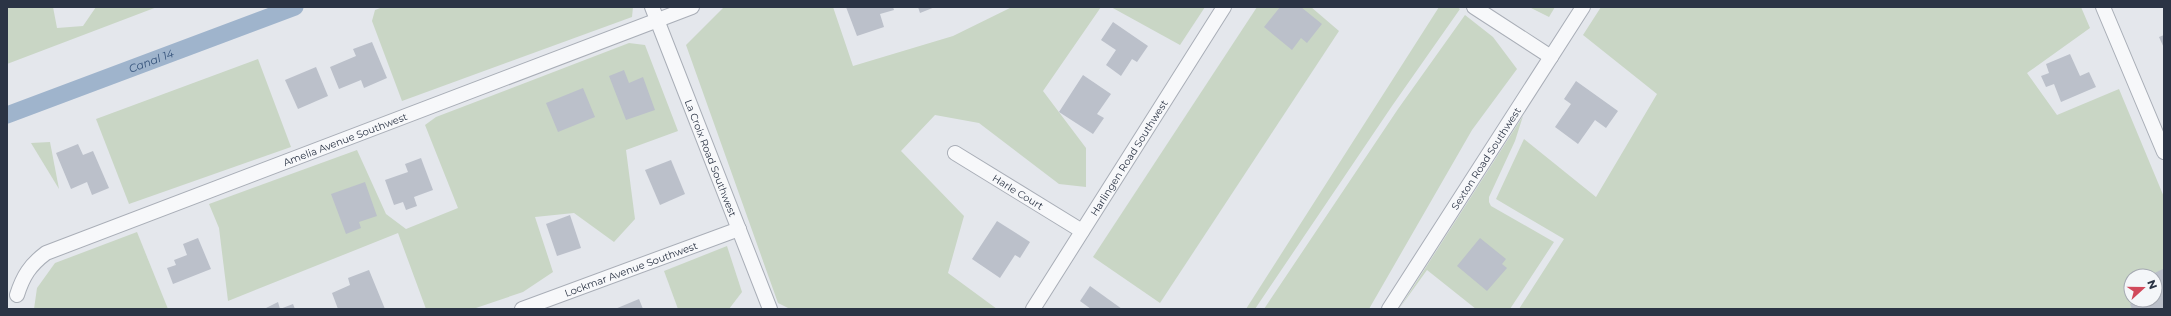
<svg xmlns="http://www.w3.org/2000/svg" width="2171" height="316" viewBox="0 0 2171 316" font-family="Montserrat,sans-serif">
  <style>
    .green { fill: #c9d6c5; fill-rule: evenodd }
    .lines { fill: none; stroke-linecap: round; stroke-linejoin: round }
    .canal { stroke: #9fb4cc; stroke-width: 17 }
    .building { fill: #bbc0ca }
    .street-casing { stroke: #a9aeb7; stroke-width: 16 }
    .street { stroke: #f7f8fa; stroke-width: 14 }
    .labels { text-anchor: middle; stroke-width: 3; stroke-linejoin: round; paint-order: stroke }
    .street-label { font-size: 10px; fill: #2b3445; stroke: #f4f6f9 }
    .water-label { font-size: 11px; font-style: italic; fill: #34527a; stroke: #f4f6f9 }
  </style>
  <rect width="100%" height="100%" fill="#e4e7ec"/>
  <g class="green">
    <polygon points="7,7 53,7 57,28 83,26 96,7 157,7 7,64"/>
    <polygon points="383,7 633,7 632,17 402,101 372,21 375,10"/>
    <polygon points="724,7 833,7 853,66 953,36 1012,7 1101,7 1043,91 1086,148 1086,187 1059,184 979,123 935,115 901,151 964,216 948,273 997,309 790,309 778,303 686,45"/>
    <polygon points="1111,7 1205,7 1180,45"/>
    <polygon points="1257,7 1311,7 1339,31 1160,303 1093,257"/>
    <polygon points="1439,7 1457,7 1460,9 1392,106 1255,309 1246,309"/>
    <polygon points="1529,7 1555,7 1549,17"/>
    <path d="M1601,7h480l9,21 -63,45 30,42 62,-26 45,108v112h-645l45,-70 -68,-40 28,-60 72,58 61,-103 -74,-59zM2131,276h24v24h-24z"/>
    <polygon points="1465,15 1493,37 1517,69 1472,130 1369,309 1264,309 1398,109"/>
    <polygon points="629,43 645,45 678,131 626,150 635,219 614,242 574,213 535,217 553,272 523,292 473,309 426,309 398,233 228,301 219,228 209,204 357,150 386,214 406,229 458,208 425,125 436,117"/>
    <polygon points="258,59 291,147 129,204 96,119"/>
    <polygon points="1523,116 1515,141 1489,197 1489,202 1491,206 1554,242 1510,309 1476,309 1427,270 1399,309"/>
    <polygon points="50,142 59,189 31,143"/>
    <polygon points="137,232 168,309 34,309 37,288 55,263"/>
    <polygon points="727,246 742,292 729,309 678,309 664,271"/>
  </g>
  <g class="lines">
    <path class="canal" id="s1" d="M7,115l288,-108"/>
  </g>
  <g class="building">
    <polygon points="846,7 893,7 894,10 880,14 884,27 857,36"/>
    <polygon points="918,7 935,7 920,13"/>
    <polygon points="1280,7 1301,7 1322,24 1307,43 1301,38 1292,50 1264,27"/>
    <polygon points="1113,22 1148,46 1137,62 1132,59 1121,76 1106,65 1116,50 1101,40"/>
    <polygon points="2164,35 2164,48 2159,37"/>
    <polygon points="372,42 387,78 364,88 361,80 339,89 330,67 356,56 353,49"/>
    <polygon points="2070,54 2080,76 2089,72 2096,87 2061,102 2054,84 2046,87 2041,76 2049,73 2046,64"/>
    <polygon points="316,67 328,96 298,109 285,80"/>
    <polygon points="624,70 629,83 643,77 655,110 626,120 609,76"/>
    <polygon points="1083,75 1111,94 1097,114 1104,118 1093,134 1059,112"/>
    <polygon points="1576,81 1618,111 1606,128 1595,120 1578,144 1555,127 1571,104 1564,99"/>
    <polygon points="583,88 595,117 558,132 546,103"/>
    <polygon points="78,144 83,155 93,151 109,188 92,195 87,182 71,189 56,153"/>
    <polygon points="421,158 433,190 414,197 417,206 406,210 403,202 394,205 385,180 408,172 405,164"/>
    <polygon points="671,160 685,194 660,205 645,170"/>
    <polygon points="365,182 377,216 359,222 361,228 346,234 331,194"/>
    <polygon points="570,215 581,248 557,256 546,224"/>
    <polygon points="997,221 1030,242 1020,258 1015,255 1000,278 972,259"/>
    <polygon points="198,238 211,269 173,284 167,268 176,265 174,260 187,255 183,244"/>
    <polygon points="1480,238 1506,259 1502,264 1507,268 1487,291 1457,266"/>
    <polygon points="2163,269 2164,309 2132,309 2130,304 2138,300 2155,300 2155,276 2148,276"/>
    <polygon points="369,270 385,309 338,309 332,293 350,285 348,278"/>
    <polygon points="1090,286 1122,309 1091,309 1080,301"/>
    <polygon points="639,299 643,309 615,309"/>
    <polygon points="278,302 280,309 293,304 295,309 264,309"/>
  </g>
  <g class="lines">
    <g class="street-casing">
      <g id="street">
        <path id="s2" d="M652,7l118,302"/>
        <polyline points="1474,7 1551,57"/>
        <polyline points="2103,7 2164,152"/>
        <path id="s3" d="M955,153l127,78"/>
        <path id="s4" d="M17,295c6,-19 13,-30 29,-42l646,-246"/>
        <path id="s5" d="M522,309l217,-80"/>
        <path id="s6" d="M1033,309l191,-302"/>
        <path id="s7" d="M1389,309l194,-302"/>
      </g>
    </g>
    <use href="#street" class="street"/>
  </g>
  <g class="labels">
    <g class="street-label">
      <text dy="4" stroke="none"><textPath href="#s4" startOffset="372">Amelia Avenue Southwest</textPath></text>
      <text dy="4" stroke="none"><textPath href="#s2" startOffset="162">La Croix Road Southwest</textPath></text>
      <text dy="4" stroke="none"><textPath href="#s6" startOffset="179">Harlingen Road Southwest</textPath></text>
      <text dy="4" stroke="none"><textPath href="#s7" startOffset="179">Sexton Road Southwest</textPath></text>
      <text dy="4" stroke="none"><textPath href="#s3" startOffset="74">Harle Court</textPath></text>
      <text dy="4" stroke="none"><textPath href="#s5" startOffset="116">Lockmar Avenue Southwest</textPath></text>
    </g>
    <g class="water-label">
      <text dy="4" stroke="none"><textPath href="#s1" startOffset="154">Canal 14</textPath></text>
    </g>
  </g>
  <rect width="2171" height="316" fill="none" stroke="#2b3445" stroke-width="16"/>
  <g transform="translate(2143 288) rotate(69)"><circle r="19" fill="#f4f6f9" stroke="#a4a8b1"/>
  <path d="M0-3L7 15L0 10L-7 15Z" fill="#d1495b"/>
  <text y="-6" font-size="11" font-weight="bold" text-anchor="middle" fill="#2b3445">N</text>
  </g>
</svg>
